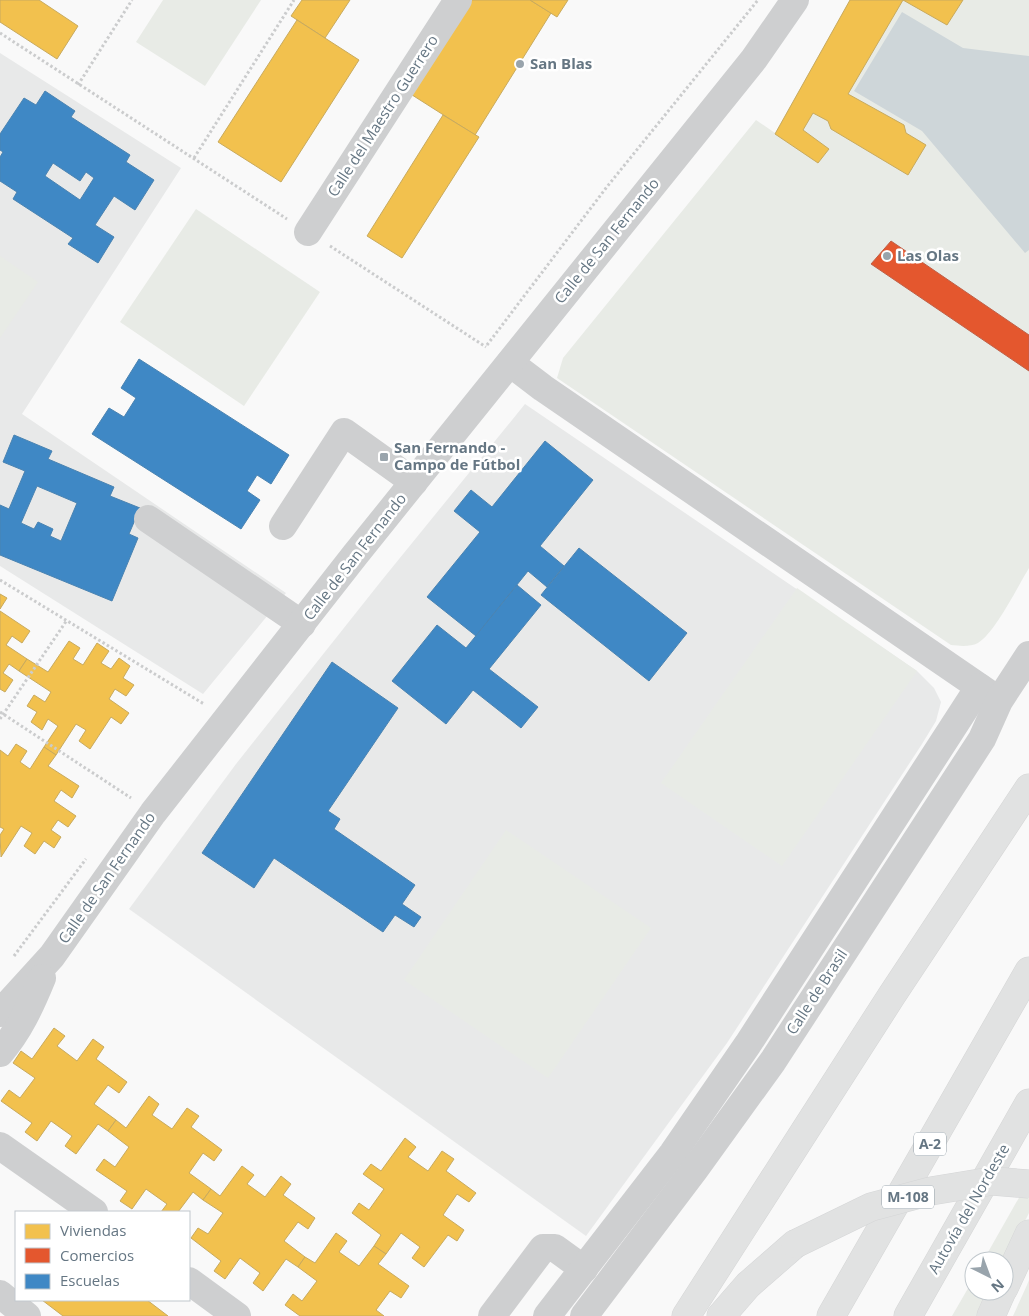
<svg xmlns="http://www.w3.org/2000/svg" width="1029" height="1316" viewBox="0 0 1029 1316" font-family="'Open Sans',sans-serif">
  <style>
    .built { fill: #e8e9e9 }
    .green { fill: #e8ebe6 }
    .water { fill: #ced6d9 }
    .homes { fill: #f2c14e; stroke: #c8aa5e }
    .shops { fill: #e4572e; stroke: #be6048 }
    .schools { fill: #3f88c5; stroke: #4a83b1; fill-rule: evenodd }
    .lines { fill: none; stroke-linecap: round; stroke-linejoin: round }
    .major-casing { stroke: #d5d6d7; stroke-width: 29 }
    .highway-casing { stroke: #d5d6d6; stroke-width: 29 }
    .path { stroke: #cbcccd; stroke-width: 3; stroke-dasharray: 2.5 2.5; stroke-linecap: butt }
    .minor { stroke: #cecfd0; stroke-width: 28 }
    .major { stroke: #e1e2e2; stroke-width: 28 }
    .highway { stroke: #e1e2e2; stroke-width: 28 }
    .major-bridge-casing { stroke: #d5d6d7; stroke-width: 29; stroke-linecap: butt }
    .major-bridge { stroke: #e1e2e2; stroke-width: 28 }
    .poi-dot { fill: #99a4ac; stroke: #fff; stroke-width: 2 }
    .labels { text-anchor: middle; stroke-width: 5; stroke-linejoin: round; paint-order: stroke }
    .shield { fill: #fff; stroke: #939fa8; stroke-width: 1 }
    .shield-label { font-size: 14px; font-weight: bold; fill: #657683 }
    .poi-label { font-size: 15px; font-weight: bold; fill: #657683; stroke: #fff; text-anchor: start }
    .street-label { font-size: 15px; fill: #657683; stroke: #fff }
  </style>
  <rect width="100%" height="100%" fill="#f9f9f9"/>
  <g class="built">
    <polygon points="0,53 181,168 22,414 286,593 203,694 0,566"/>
    <polygon points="525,404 917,671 934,688 941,702 936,721 922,744 727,1043 586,1236 129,909 236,764 382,580"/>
  </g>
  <g class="green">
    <polygon points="163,0 261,0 205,86 136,42"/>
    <path d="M850,0h179v568c-11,18 -34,65 -51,75 -8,4 -18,3 -27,2l-394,-267 6,-20 193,-238 19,13z"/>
    <polygon points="196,209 320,292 244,406 120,322"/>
    <polygon points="0,256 38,282 0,338"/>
    <polygon points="797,588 917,671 782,866 661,783"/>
    <polygon points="506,830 651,928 548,1078 404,980"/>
    <polygon points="1029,1180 1029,1213 1004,1263 1004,1261 983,1261"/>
    <polygon points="974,1278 974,1291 990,1291 978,1316 952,1316"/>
    <polygon points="1029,1280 1029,1316 1013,1316 1027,1285"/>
  </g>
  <polygon class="water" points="902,12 963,48 1029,56 1029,250 1025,253 922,131 854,91"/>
  <g class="homes">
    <polygon points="0,0 39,0 78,26 57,59 0,22"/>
    <polygon points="302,0 350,0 325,38 291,16"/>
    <polygon points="468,0 530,0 551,13 475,135 409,93"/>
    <polygon points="530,0 568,0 557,17"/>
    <polygon points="850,0 963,0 947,25 903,0 848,94 904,125 906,133 926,145 908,175 831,129 828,121 813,113 803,130 829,149 818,163 775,134"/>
    <polygon points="297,20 359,60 281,182 218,142"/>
    <polygon points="443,115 479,137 402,258 367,236"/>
    <polygon points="0,594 7,598 0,609"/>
    <polygon points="0,611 30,631 22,643 12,636 6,645 27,659 19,671 9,664 3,673 13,680 5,692 0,689"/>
    <polygon points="69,641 80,648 73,659 83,665 97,643 109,651 101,663 111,669 119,658 130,666 123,678 134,685 126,696 115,689 109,699 129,713 121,724 111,717 90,749 79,741 86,730 76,724 56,755 44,747 58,726 48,719 42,730 31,722 37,712 27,706 34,695 45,702 51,692 19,671 27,659 48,672"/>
    <polygon points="16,744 27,751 20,762 30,769 44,747 56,755 48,766 79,786 72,798 61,790 54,801 76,816 68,827 58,820 51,830 61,837 54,848 44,841 35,854 24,846 32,833 21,826 1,857 0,835 4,829 0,827 0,750 8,756"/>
    <polygon points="54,1028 65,1036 57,1046 77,1061 93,1039 104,1047 96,1059 127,1082 119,1093 108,1085 94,1104 116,1120 108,1131 98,1124 76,1154 65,1146 72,1136 51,1121 37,1141 25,1132 32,1123 1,1101 9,1090 20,1098 35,1078 13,1063 21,1051 32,1059"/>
    <polygon points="149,1096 159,1104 152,1115 172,1129 187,1108 199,1116 191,1127 222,1150 214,1161 203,1153 189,1173 211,1189 203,1200 193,1192 178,1212 161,1212 167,1204 146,1189 132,1209 120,1201 127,1191 96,1170 104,1159 115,1167 129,1147 108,1131 116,1120 126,1128"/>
    <polygon points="405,1138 416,1147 408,1157 428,1171 442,1151 454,1159 446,1171 476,1193 469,1202 457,1194 443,1215 464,1230 457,1241 448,1235 424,1267 412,1258 420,1247 401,1233 386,1254 374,1246 381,1235 352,1213 359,1203 369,1210 384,1189 363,1174 371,1164 381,1171"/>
    <polygon points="242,1166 254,1175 247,1184 265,1197 281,1176 291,1184 283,1195 315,1218 308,1229 298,1222 284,1241 305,1257 298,1267 286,1259 263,1291 253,1283 260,1273 240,1258 225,1279 214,1271 221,1261 191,1238 198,1228 208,1234 223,1213 203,1200 211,1189 220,1196"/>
    <polygon points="336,1233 347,1241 339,1252 359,1266 374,1246 386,1254 378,1264 409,1286 401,1298 390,1291 376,1310 384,1316 300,1316 285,1305 293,1294 302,1301 317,1281 298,1267 305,1257 315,1263"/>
    <polygon points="42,1300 147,1300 168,1316 63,1316"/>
  </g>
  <polygon class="shops" points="891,241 1029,335 1029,371 871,264"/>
  <g class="schools">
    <path d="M45,91l30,20 -4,6 59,38 -4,7 28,18 -19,30 -21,-14 -19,29 19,12 -16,26 -30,-19 5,-6 -60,-39 4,-7 -17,-11v-24l3,-5 -3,-2v-16l24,-36 12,7zM53,163l27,18 6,-9 8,6 -14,22 -35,-24z"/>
    <polygon points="139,359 289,455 271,484 257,475 247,491 260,500 241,529 92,434 109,408 124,417 136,398 121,388"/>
    <path d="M14,435l38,16 -4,8 66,28 -4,9 30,12 -11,26 9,4 -26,63 -112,-46v-50l9,4 16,-38 -22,-9zM37,486l40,17 -16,38 -11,-5 3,-7 -15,-7 -4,7 -13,-6z"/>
    <polygon points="545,441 593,480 540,546 564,566 547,587 528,571 476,636 427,597 480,532 454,511 471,490 492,507"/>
    <polygon points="579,548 687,633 649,681 541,595"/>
    <polygon points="517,585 541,605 489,669 538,707 521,728 473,690 446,724 392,681 437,625 466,648"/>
    <polygon points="332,662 398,708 328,811 340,819 334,829 415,885 402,904 421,917 414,927 395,915 383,932 274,858 254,888 202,853"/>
  </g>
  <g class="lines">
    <g class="major-casing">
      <polyline id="major" points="721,1316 748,1285 795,1244"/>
    </g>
    <g class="highway-casing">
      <g id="highway">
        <polyline points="1004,1288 1029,1234"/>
        <polyline points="686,1316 892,995 1029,788"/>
        <polyline points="831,1316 1029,971"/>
        <polyline points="908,1316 1029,1103"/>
        <polyline points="991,1316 1002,1291"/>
      </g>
    </g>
    <g class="path">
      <polyline points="0,33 287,219"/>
      <polyline points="78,85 132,0"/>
      <polyline points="194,158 294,0"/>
      <polyline points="330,246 486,347"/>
      <polyline points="487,345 606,188 758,0"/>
      <polyline points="0,580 204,704"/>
      <polyline points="0,712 131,798"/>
      <polyline points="0,719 67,620"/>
      <polyline points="14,956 86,859"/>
    </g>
    <g class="minor">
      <polyline points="308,232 458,0"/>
      <polyline points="510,363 543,388 994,697"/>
      <polyline points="148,519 302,624"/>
      <polyline points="283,526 344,432 414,482"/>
      <polyline points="0,1013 52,956 153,813 355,555 754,59 795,0"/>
      <path d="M0,1053c19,-22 31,-48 42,-75"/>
      <polyline points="0,1146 94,1212"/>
      <polyline points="189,1281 237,1316"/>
      <polyline points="0,1294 27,1316"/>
      <polyline points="492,1316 543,1248 555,1248 584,1269"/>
      <polyline points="547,1316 673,1153 748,1044 979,687"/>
      <polyline points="584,1316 695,1169 773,1061 982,739 999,701 1029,655"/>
    </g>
    <use href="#major" class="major"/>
    <use href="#highway" class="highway"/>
    <g class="major-bridge-casing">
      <polyline id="major-bridge" points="795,1244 871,1207 931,1191 992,1181 1029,1184"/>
    </g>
    <use href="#major-bridge" class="major-bridge"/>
  </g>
  <g class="poi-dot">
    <circle cx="520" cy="64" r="5"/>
    <circle cx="887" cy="256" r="5"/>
    <rect x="379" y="452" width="10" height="10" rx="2.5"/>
  </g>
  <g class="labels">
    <g class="shield">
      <rect x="914" y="1132.5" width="32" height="23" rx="4"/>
      <rect x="882" y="1185.5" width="52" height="23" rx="4"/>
    </g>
    <g class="shield-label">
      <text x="930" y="1149">A-2</text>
      <text x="908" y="1202">M-108</text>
    </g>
    <g class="poi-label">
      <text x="530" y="69">San Blas</text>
      <text x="897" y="261">Las Olas</text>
      <text x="394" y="453">San Fernando -<tspan x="394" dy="17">Campo de Fútbol</tspan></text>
    </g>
    <g class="street-label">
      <text transform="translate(383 116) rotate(-57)" y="5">Calle del Maestro Guerrero</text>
      <text transform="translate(607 241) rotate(-51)" y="5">Calle de San Fernando</text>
      <text transform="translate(355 557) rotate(-52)" y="5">Calle de San Fernando</text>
      <text transform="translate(107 878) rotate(-55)" y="5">Calle de San Fernando</text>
      <text transform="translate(817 992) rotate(-57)" y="5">Calle de Brasil</text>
      <text transform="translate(969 1209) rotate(-60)" y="5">Autovía del Nordeste</text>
    </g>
  </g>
  <rect x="15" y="1211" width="175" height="90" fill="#ffffff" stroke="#c1c8cd"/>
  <rect x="25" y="1224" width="25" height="15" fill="#f2c14e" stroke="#c1c8cd"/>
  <text x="60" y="1236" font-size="15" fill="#657683">Viviendas</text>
  <rect x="25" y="1248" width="25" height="15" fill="#e4572e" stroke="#c1c8cd"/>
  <text x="60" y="1261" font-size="15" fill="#657683">Comercios</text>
  <rect x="25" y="1274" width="25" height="15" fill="#3f88c5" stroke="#c1c8cd"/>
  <text x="60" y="1286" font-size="15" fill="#657683">Escuelas</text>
  <g transform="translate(989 1276) rotate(138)"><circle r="24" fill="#ffffff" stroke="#c1c8cd"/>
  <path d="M0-4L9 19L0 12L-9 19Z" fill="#99a4ac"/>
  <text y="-8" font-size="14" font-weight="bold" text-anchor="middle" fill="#657683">N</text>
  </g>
</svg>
